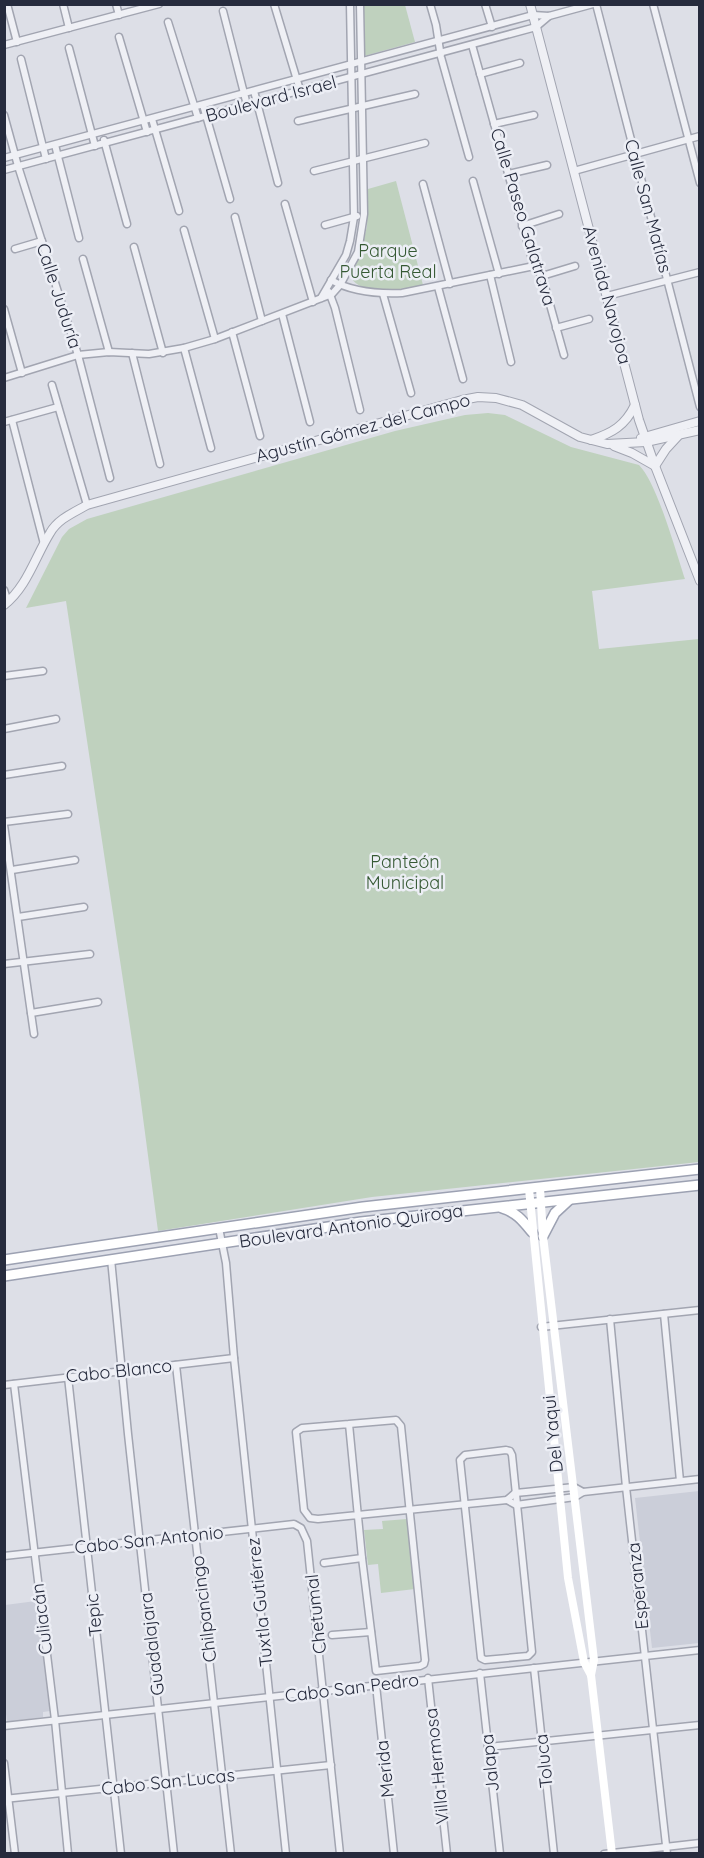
<svg xmlns="http://www.w3.org/2000/svg" width="704" height="1858" viewBox="0 0 704 1858" font-family="Quicksand,sans-serif">
  <style>
    .built { fill: #cbced9 }
    .green { fill: #bfd1be }
    .lines { fill: none; stroke-linecap: round; stroke-linejoin: round }
    .minor-casing { stroke: #a2a5b1; stroke-width: 9 }
    .tertiary-casing { stroke: #a2a5b1; stroke-width: 10 }
    .primary-casing { stroke: #9ca1b2; stroke-width: 12 }
    .minor { stroke: #eff0f5; stroke-width: 6 }
    .tertiary { stroke: #eff0f5; stroke-width: 8 }
    .secondary { stroke: #fff; stroke-width: 8 }
    .primary { stroke: #fff; stroke-width: 9 }
    .labels { text-anchor: middle; stroke-width: 5; stroke-linejoin: round; paint-order: stroke }
    .street-label { font-size: 18px; fill: #262b3d; stroke: #eceef5 }
    .park-label { font-size: 18px; fill: #355933; stroke: #eceef5 }
  </style>
  <rect width="100%" height="100%" fill="#dddfe7"/>
  <g class="built">
    <polygon points="699,1491 699,1643 652,1648 635,1498"/>
    <polygon points="36,1601 50,1711 43,1712 43,1717 7,1722 4,1698 5,1605"/>
  </g>
  <g class="green">
    <polygon points="363,5 405,5 415,42 364,56"/>
    <path d="M396,181l27,104c-18,4 -63,12 -72,-8l10,-25 6,-26 1,-37z"/>
    <path d="M488,413l17,2 66,32 68,18c18,18 37,87 46,114l-93,12 7,58 100,-10v523l-327,35 -214,34 -20,-151 -72,-479 -40,7 36,-71 7,-8 18,-10 308,-88 70,-16z"/>
    <polygon points="407,1519 415,1589 381,1593 378,1564 368,1565 364,1530 383,1529 382,1521"/>
  </g>
  <g class="lines">
    <g class="minor-casing">
      <g id="minor">
        <polyline points="7,4 17,42"/>
        <polyline points="63,4 69,28"/>
        <polyline points="116,4 119,15"/>
        <polyline points="274,4 300,90"/>
        <polyline points="430,4 436,25 441,57 469,157"/>
        <polyline points="485,4 492,27"/>
        <polyline points="596,4 700,407"/>
        <polyline points="653,4 700,183"/>
        <polyline points="223,11 247,105"/>
        <polyline points="168,22 198,118"/>
        <polyline points="119,37 147,132"/>
        <polyline points="4,45 159,4"/>
        <polyline points="472,45 534,266 542,276 564,355"/>
        <polyline points="69,48 95,146"/>
        <polyline points="21,59 46,159"/>
        <polyline points="480,74 520,63"/>
        <polyline points="254,91 278,183"/>
        <polyline points="203,105 230,199"/>
        <polyline points="4,115 18,166 78,355 110,478"/>
        <polyline points="152,119 179,211"/>
        <polyline points="298,121 415,94"/>
        <polyline points="494,124 534,115"/>
        <polyline points="104,140 127,224"/>
        <polyline points="55,145 79,238"/>
        <polyline points="4,158 533,15 549,16 593,4"/>
        <polyline points="4,170 536,27 549,16"/>
        <polyline points="314,171 425,143"/>
        <polyline points="574,171 700,136"/>
        <polyline points="508,174 547,165"/>
        <polyline points="473,181 499,274"/>
        <polyline points="423,184 450,284"/>
        <polyline points="285,204 313,302"/>
        <polyline points="235,217 262,321"/>
        <polyline points="325,225 357,216"/>
        <polyline points="522,226 559,214"/>
        <polyline points="184,230 215,339"/>
        <polyline points="134,247 163,353"/>
        <polyline points="15,249 42,241"/>
        <polyline points="83,259 109,352"/>
        <polyline points="490,275 511,362"/>
        <polyline points="542,276 575,266"/>
        <path d="M331,280c21,12 47,14 71,13l132,-27"/>
        <polyline points="438,287 463,379"/>
        <polyline points="329,292 335,308 360,410"/>
        <polyline points="383,294 411,393"/>
        <polyline points="607,296 700,272"/>
        <polyline points="321,298 346,255 350,241 354,217 350,4"/>
        <polyline points="4,309 22,373"/>
        <polyline points="282,314 310,422"/>
        <polyline points="556,328 589,319"/>
        <polyline points="232,332 260,436"/>
        <polyline points="184,348 211,448"/>
        <polyline points="132,353 160,464"/>
        <polyline points="4,378 78,355 109,352 149,354 184,348 215,339 332,294 340,285 358,252 364,214 360,4"/>
        <polyline points="52,385 87,505"/>
        <polyline points="12,420 44,544"/>
        <polyline points="4,422 58,407"/>
        <polyline points="4,590 8,602"/>
        <polyline points="4,676 43,671"/>
        <polyline points="4,729 56,719"/>
        <polyline points="4,775 62,766"/>
        <polyline points="4,822 68,814"/>
        <polyline points="4,825 34,1034"/>
        <polyline points="12,870 75,860"/>
        <polyline points="18,917 84,907"/>
        <polyline points="4,964 90,954"/>
        <polyline points="31,1013 98,1002"/>
        <polyline points="219,1228 226,1263 234,1358 286,1854"/>
        <polyline points="111,1259 128,1434 174,1854"/>
        <polyline points="664,1314 680,1481"/>
        <polyline points="610,1319 626,1487 667,1854"/>
        <polyline points="541,1327 700,1310"/>
        <polyline points="176,1365 231,1854"/>
        <polyline points="68,1377 121,1854"/>
        <polyline points="14,1384 55,1720 68,1854"/>
        <polyline points="4,1385 234,1358"/>
        <polyline points="349,1424 362,1558 376,1671 420,1666 424,1664 425,1660 401,1426 396,1420 302,1428 296,1432 304,1510 310,1518 318,1519 507,1500 515,1493 526,1492 574,1487 583,1492"/>
        <polygon points="506,1450 510,1451 512,1455 532,1652 528,1656 485,1660 481,1658 460,1460 465,1455"/>
        <polyline points="507,1500 516,1505 575,1497 583,1492 700,1479"/>
        <polyline points="4,1556 294,1524 301,1528 307,1541 340,1854"/>
        <polyline points="324,1563 362,1558"/>
        <polyline points="332,1635 371,1632"/>
        <polyline points="534,1668 554,1854"/>
        <polyline points="480,1673 500,1854"/>
        <polyline points="428,1678 447,1854"/>
        <polyline points="376,1685 394,1854"/>
        <polyline points="4,1726 700,1650"/>
        <polyline points="488,1747 700,1725"/>
        <polyline points="4,1763 15,1854"/>
        <polyline points="4,1799 331,1765"/>
        <polyline points="604,1854 700,1843"/>
      </g>
    </g>
    <g class="tertiary-casing">
      <g id="tertiary">
        <polyline points="530,4 639,420 655,466 700,581"/>
        <polyline points="641,438 700,421"/>
        <path d="M591,440c21,-7 34,-14 44,-35"/>
        <polyline points="614,446 632,453 655,466 666,449 678,436"/>
        <path d="M4,605c23,-18 31,-48 46,-72 8,-14 23,-20 37,-28l375,-105 16,-3 18,1 26,7 58,32 27,7 39,-2 54,-12"/>
      </g>
    </g>
    <g class="primary-casing">
      <g id="primary">
        <path d="M502,1208c14,4 21,13 30,24"/>
        <polyline points="543,1236 555,1213 569,1200"/>
        <polyline points="4,1260 363,1207 700,1169"/>
        <polyline points="4,1276 361,1222 700,1185"/>
      </g>
    </g>
    <use href="#minor" class="minor"/>
    <use href="#tertiary" class="tertiary"/>
    <g class="secondary">
      <polyline points="540,1188 543,1236 594,1660 591,1675"/>
      <polyline points="529,1189 568,1578 584,1662 591,1675 612,1854"/>
    </g>
    <use href="#primary" class="primary"/>
  </g>
  <g class="labels">
    <g class="street-label">
      <text transform="translate(271 99) rotate(-15)" y="6">Boulevard Israel</text>
      <text transform="translate(648 206) rotate(75)" y="6">Calle San Matías</text>
      <text transform="translate(523 217) rotate(73)" y="6">Calle Paseo Galatrava</text>
      <text transform="translate(607 295) rotate(75)" y="6">Avenida Navojoa</text>
      <text transform="translate(59 296) rotate(72)" y="6">Calle Juduría</text>
      <text transform="translate(363 428) rotate(-15)" y="6">Agustín Gómez del Campo</text>
      <text transform="translate(351 1226) rotate(-8)" y="6">Boulevard Antonio Quiroga</text>
      <text transform="translate(119 1371) rotate(-6)" y="6">Cabo Blanco</text>
      <text transform="translate(553 1434) rotate(-96)" y="6">Del Yaqui</text>
      <text transform="translate(149 1540) rotate(-6)" y="6">Cabo San Antonio</text>
      <text transform="translate(638 1586) rotate(-96)" y="6">Esperanza</text>
      <text transform="translate(260 1602) rotate(-96)" y="6">Tuxtla Gutiérrez</text>
      <text transform="translate(204 1609) rotate(-97)" y="6">Chilpancingo</text>
      <text transform="translate(316 1614) rotate(-96)" y="6">Chetumal</text>
      <text transform="translate(94 1615) rotate(-96)" y="6">Tepic</text>
      <text transform="translate(42 1619) rotate(-97)" y="6">Culiacán</text>
      <text transform="translate(152 1644) rotate(-97)" y="6">Guadalajara</text>
      <text transform="translate(352 1688) rotate(-7)" y="6">Cabo San Pedro</text>
      <text transform="translate(544 1761) rotate(-96)" y="6">Toluca</text>
      <text transform="translate(490 1763) rotate(-96)" y="6">Jalapa</text>
      <text transform="translate(437 1766) rotate(-96)" y="6">Villa Hermosa</text>
      <text transform="translate(385 1769) rotate(-96)" y="6">Merida</text>
      <text transform="translate(168 1782) rotate(-6)" y="6">Cabo San Lucas</text>
    </g>
    <g class="park-label">
      <text x="388" y="257">Parque<tspan x="388" dy="21">Puerta Real</tspan></text>
      <text x="405" y="868">Panteón<tspan x="405" dy="21">Municipal</tspan></text>
    </g>
  </g>
  <rect width="704" height="1858" fill="none" stroke="#262b3d" stroke-width="12"/>
</svg>
